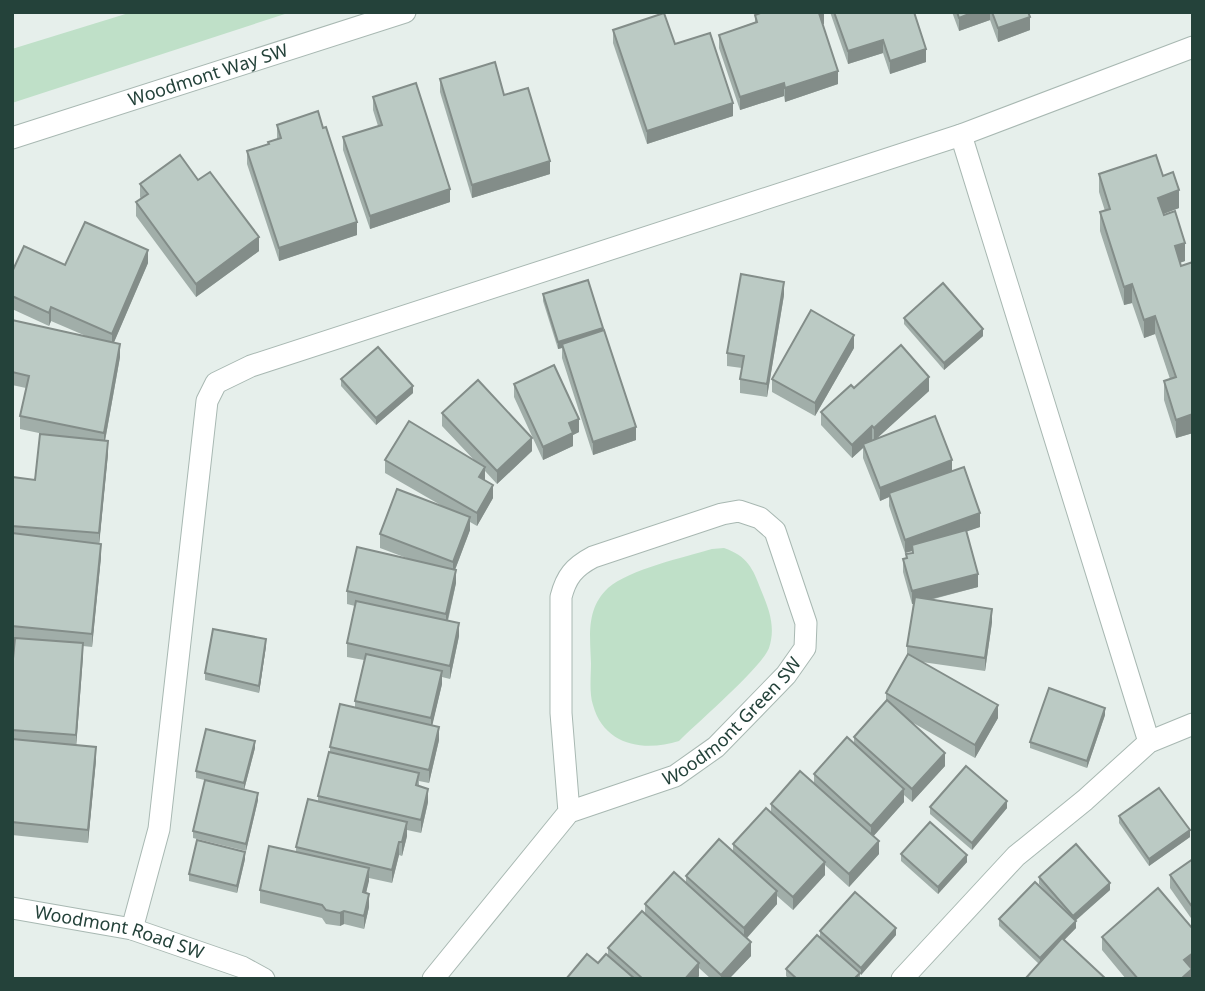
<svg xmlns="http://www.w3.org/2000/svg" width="1205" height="991" viewBox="0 0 1205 991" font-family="'Noto Sans',sans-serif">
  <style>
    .green { fill: #bfe0c8 }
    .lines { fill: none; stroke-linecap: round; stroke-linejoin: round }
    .lane-casing { stroke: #a8b8b2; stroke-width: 23 }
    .street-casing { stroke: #a8b8b2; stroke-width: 23 }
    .lane { stroke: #fff; stroke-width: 21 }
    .street { stroke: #fff; stroke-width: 21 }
    .wall { fill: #a1aea9 }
    .shaded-wall { fill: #838d89 }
    .building { fill: #bbcac4; stroke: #838d89; stroke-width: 2 }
    .labels { text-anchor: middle; stroke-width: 7; stroke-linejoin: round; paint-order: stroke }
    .street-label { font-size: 18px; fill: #24423a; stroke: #f7fbf9 }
  </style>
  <rect width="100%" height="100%" fill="#e6efeb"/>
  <g class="green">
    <polygon points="132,12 291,12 12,103 12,49"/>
    <path d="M724,548c23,8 29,20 37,42 8,19 15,37 8,58 -7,19 -72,75 -90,93 -34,11 -75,5 -86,-36 -4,-12 -2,-29 -2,-42 -1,-28 -5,-54 17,-75 20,-18 77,-31 104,-39z"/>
  </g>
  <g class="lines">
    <g class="lane-casing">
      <g id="lane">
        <polyline points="961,135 1149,742"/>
        <polyline points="132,929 159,829 207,401 216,383 251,366 961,135 1193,47"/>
        <polyline points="902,979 1016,856 1085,800 1149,742 1193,724"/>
      </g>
    </g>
    <g class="street-casing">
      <g id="street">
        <path id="s1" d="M12,138l393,-126"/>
        <path id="s2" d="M12,908l120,21 110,38 22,12"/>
        <path id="s3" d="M433,979l136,-167 106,-36 41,-29 70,-72 19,-27 1,-25 -31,-92 -15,-13 -21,-7 -17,3 -129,43c-19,10 -27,20 -32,40v116l8,99"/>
      </g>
    </g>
    <use href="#lane" class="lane"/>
    <use href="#street" class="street"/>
  </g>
  <g class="wall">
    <polygon points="824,12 824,24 823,24 838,84 785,102 784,96 740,110 719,48 719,35 755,22 755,15"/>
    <polygon points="830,12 914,12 926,62 890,74 883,53 848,64"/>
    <polygon points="952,12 1028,12 1030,30 998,42 990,20 959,31"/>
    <polygon points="613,30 675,44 733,116 647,144 613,43"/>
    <polygon points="440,79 504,95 550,174 472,198 440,92"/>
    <polygon points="373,97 450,202 370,229 343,150 343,137 378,126 373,110"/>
    <polygon points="277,125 357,235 279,261 247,164 247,151 268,144 277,139"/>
    <polygon points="1099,174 1163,176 1179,208 1163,214 1185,261 1180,263 1181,266 1193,262 1193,433 1176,438 1164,400 1164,381 1170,379 1155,334 1144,338 1132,303 1124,305 1100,231 1100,212 1105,211 1099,192"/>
    <polygon points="198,180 259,251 196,297 136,216 136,202 141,199 140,197 140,184"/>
    <polygon points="148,263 114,342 120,357 105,441 108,454 99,544 101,557 92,647 83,646 76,745 96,760 88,843 12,835 12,669 15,639 12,639 12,477 35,480 53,436 20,429 20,416 26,388 12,385 12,320 86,336 51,321 49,326 12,309 12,272 65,265"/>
    <polygon points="543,294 603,330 636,440 593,455 562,358 562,348 558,349 543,301"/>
    <polygon points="784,295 767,397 740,393 740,379 742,368 727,366 727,353"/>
    <polygon points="904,318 983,336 944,370 904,324"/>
    <polygon points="854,348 815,416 772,392 772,379"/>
    <polygon points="341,379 413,393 376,425 341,386"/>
    <polygon points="514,384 579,432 573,435 573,446 543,460 514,397"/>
    <polygon points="854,388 929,391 876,439 952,471 980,527 966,531 978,587 930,600 992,622 985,671 922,662 998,718 975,758 908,720 945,766 912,802 904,795 904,802 873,836 879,854 849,887 825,865 825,875 793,910 777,896 777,904 747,938 751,956 729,979 711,979 699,968 699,976 697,979 566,979 598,963 608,956 608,948 645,913 645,904 686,882 686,876 733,852 733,844 771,814 771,804 814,783 814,774 854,743 854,737 886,702 886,693 907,655 907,646 914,604 912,604 903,572 903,559 906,558 906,554 912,553 912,551 905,553 889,506 889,497 880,501 863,458 863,448 852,458 821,425 821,412"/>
    <polygon points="442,413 532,451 497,484 485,471 485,480 493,498 477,526 470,522 470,530 455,570 456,583 448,621 459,636 450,679 442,677 442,684 432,725 439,740 429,783 419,781 419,786 428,802 421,833 407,830 407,836 402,856 399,855 392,883 369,878 366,893 369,907 364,929 344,924 340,926 326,924 322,918 260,903 260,890 296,852 296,847 318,802 318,796 330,752 330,747 355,707 355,701 364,660 347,657 347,643 355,606 347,604 347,591 412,560 380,548 380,534 444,507 385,473 385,460 475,461 442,426"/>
    <polygon points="1193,502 1193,527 1191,521 1191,503"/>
    <polygon points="266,646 259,693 205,680 205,673"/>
    <polygon points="1105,715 1087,768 1030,748 1030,742"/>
    <polygon points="255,748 244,790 258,800 246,851 193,838 193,831 217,783 196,778 196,771"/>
    <polygon points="930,807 1007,808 972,850 930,814"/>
    <polygon points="1119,816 1190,837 1149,866 1119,823"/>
    <polygon points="901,854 967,862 938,894 901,861"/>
    <polygon points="245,859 237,893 189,881 189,874"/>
    <polygon points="1193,859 1193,921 1170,888 1170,875"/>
    <polygon points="1039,877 1110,890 1075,920 1076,928 1039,964 999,926 999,919 1048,894 1039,884"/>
    <polygon points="1193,929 1193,966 1191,968 1192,979 1126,979 1102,950 1102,937"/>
    <polygon points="820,931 896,935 861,975 860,973 860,979 789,979 786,976 786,969 820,938"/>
  </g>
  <g class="shaded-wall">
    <polygon points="824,12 824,24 819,26 819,13"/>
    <polygon points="974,12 990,12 990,20 959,31 959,18"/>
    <polygon points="1030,17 1030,30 998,42 998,28"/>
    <polygon points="883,40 883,53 848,64 848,51"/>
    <polygon points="926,49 926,62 890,74 890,61"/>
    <polygon points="838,71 838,84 785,102 785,88"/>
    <polygon points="784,83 784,96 740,110 740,97"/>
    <polygon points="733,103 733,116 647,144 647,131"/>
    <polygon points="550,161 550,174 472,198 472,185"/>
    <polygon points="450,189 450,202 370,229 370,216"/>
    <polygon points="1179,190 1179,208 1158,216 1158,198"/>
    <polygon points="357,222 357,235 279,261 279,248"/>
    <polygon points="259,237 259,251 196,297 196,284"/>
    <polygon points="1185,243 1185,261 1175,264 1175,246"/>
    <polygon points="148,250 148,263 112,347 112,334"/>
    <polygon points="784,282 784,295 767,397 767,384"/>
    <polygon points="1132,284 1132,303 1124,305 1124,287"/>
    <polygon points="51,307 51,321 49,326 49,313"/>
    <polygon points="1155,316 1155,334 1144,338 1144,320"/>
    <polygon points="603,328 603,335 562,344 562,348 558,349 558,342"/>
    <polygon points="983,329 983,336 944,370 944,363"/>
    <polygon points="854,335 854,348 815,416 815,403"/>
    <polygon points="120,344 120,357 104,446 104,433"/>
    <polygon points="929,377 929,391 874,441 874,428"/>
    <polygon points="413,386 413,393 376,425 376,418"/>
    <polygon points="1193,414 1193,433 1176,438 1176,420"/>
    <polygon points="579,419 579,432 573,435 573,446 543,460 543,447 569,423"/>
    <polygon points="872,426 872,440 864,447 863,444 863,448 852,458 852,445"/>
    <polygon points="636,427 636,440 593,455 593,442"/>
    <polygon points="532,438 532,451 497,484 497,471"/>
    <polygon points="108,441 108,454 99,546 99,533"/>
    <polygon points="952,460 952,473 889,493 889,497 880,501 880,488"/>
    <polygon points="485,467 485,480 479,490 479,477"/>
    <polygon points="493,485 493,498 477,526 477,513"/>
    <polygon points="980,513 980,527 913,550 912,545 912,551 905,553 905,540"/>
    <polygon points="470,517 470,530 453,575 453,562"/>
    <polygon points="101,544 101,557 92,647 92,634"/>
    <polygon points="456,570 456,583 446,627 446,614"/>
    <polygon points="978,574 978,587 912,604 912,591"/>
    <polygon points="992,609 992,622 985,671 985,658"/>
    <polygon points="459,623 459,636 450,679 450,666"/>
    <polygon points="266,639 266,646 259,693 259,686"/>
    <polygon points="83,643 83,657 76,748 76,735"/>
    <polygon points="442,671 442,684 431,731 431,718"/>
    <polygon points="998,705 998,718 975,758 975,745"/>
    <polygon points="1105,708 1105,715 1087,768 1087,761"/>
    <polygon points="439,727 439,740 429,783 429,770"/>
    <polygon points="255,741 255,748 244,790 244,783"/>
    <polygon points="96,747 96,760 88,843 88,830"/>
    <polygon points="945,753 945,766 912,802 912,789"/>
    <polygon points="428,789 428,802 421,833 421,820"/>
    <polygon points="904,789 904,802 871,839 871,826"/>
    <polygon points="258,793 258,800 246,851 246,844"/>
    <polygon points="1007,801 1007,808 972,850 972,843"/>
    <polygon points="407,822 407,836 402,856 402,842"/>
    <polygon points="1190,830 1190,837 1149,866 1149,859"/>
    <polygon points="879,841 879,854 849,887 849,874"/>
    <polygon points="399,842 399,855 392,883 392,870"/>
    <polygon points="245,852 245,859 237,893 237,886"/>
    <polygon points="967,855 967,862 938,894 938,887"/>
    <polygon points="825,862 825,875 793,910 793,897"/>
    <polygon points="369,868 369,881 363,905 363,892"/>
    <polygon points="1110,883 1110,890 1073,923 1073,916"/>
    <polygon points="777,891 777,904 744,941 744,928"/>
    <polygon points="369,894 369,907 364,929 364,916"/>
    <polygon points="344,911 344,924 340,926 340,913"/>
    <polygon points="1076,921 1076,928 1040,965 1040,958"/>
    <polygon points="896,928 896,935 861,975 861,968"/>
    <polygon points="751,942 751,956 729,979 721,979 721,975"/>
    <polygon points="1193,953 1193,966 1184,973 1184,960"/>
    <polygon points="699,963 699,976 697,979 685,979"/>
    <polygon points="1192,969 1192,979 1181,979"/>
  </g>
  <g class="building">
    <polygon points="763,12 820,12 819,13 838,71 785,88 784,83 740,97 719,35 757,22 755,15"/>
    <polygon points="834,12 914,12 926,49 890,61 883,40 848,51"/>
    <polygon points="957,12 974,12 959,18"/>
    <polygon points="992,12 1028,12 1030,17 998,28"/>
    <polygon points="664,13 675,44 710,33 733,103 647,131 613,30"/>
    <polygon points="495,62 504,95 528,88 550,161 472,185 440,79"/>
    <polygon points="416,83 450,189 370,216 343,137 382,125 373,97"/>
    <polygon points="318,111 323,128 326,127 357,222 279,248 247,151 269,144 268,142 281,138 277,125"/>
    <polygon points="180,155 198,180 210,172 259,237 196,284 136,202 148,194 140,184"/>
    <polygon points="1156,155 1163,176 1173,172 1179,190 1158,198 1164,215 1175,211 1185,243 1175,246 1181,266 1193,262 1193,414 1176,420 1164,381 1176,377 1155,316 1144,320 1132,284 1124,287 1100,212 1110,209 1099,174"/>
    <polygon points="85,222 148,250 112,334 51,307 49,313 12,296 12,272 24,246 65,265"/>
    <polygon points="741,274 784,282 767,384 740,379 744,356 727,353"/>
    <polygon points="588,280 603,328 558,342 543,294"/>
    <polygon points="943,283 983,329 944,363 904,318"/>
    <polygon points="811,310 854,335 815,403 772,379"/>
    <polygon points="12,320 120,344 104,433 20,416 29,376 12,372"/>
    <polygon points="604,330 636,427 593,442 562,344"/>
    <polygon points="901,345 929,377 874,428 872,426 852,445 821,412 851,385 854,388"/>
    <polygon points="378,347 413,386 376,418 341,379"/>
    <polygon points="554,365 579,419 569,423 573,433 543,447 514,384"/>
    <polygon points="478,380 532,438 497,471 442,413"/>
    <polygon points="935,416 952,460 880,488 863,444"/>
    <polygon points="409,421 485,467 479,477 493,485 477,513 385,460"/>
    <polygon points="40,434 108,441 99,533 12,526 12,477 35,480"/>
    <polygon points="964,467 980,513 905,540 889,493"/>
    <polygon points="397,489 470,517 453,562 380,534"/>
    <polygon points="966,530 978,574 912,591 903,559 907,558 906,554 913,553 912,545"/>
    <polygon points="12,533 101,544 92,634 12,626"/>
    <polygon points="357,547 456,570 446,614 347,591"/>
    <polygon points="915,597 992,609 985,658 907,646"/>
    <polygon points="356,601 459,623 450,666 347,643"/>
    <polygon points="213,629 266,639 259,686 205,673"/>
    <polygon points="15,638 83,643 76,735 12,730 12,669"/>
    <polygon points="366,654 442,671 431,718 355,701"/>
    <polygon points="908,654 998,705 975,745 886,693"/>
    <polygon points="1049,688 1105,708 1087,761 1030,742"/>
    <polygon points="887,700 945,753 912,789 854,737"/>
    <polygon points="340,704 439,727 429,770 330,747"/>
    <polygon points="206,729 255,741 244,783 196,771"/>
    <polygon points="847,737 904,789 871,826 814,774"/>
    <polygon points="12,739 96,747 88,830 12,822"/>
    <polygon points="329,752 419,773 416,785 428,789 421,820 318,796"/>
    <polygon points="966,766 1007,801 972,843 930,807"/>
    <polygon points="800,771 879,841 849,874 771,804"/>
    <polygon points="205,780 258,793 246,844 193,831"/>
    <polygon points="1159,788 1190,830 1149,859 1119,816"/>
    <polygon points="308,799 407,822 402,842 399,842 392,870 296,847"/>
    <polygon points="766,808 825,862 793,897 733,844"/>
    <polygon points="930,822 967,855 938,887 901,854"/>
    <polygon points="719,839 777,891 744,928 686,876"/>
    <polygon points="197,840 245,852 237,886 189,874"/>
    <polygon points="1076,844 1110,883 1073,916 1039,877"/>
    <polygon points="269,846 369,868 363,892 369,894 364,916 344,911 340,913 326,910 322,905 260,890"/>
    <polygon points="1193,859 1193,908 1170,875"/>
    <polygon points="674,872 751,942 721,975 645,904"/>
    <polygon points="1035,882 1076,921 1040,958 999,919"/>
    <polygon points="1158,888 1193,929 1193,953 1184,960 1192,969 1181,979 1138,979 1102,937"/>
    <polygon points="855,892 896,928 861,968 820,931"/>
    <polygon points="642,911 699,963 685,979 643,979 608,948"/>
    <polygon points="817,935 860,973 854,979 797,979 786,969"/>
    <polygon points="1062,938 1106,979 1025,979"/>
    <polygon points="587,954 598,963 606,954 635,979 566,979"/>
  </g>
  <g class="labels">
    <g class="street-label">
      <text dy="6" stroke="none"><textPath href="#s1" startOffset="206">Woodmont Way SW</textPath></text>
      <text dy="6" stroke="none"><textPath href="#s3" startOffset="406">Woodmont Green SW</textPath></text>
      <text dy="6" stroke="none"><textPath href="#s2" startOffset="110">Woodmont Road SW</textPath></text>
    </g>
  </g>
  <rect width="1205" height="991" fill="none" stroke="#24423a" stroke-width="28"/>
</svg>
